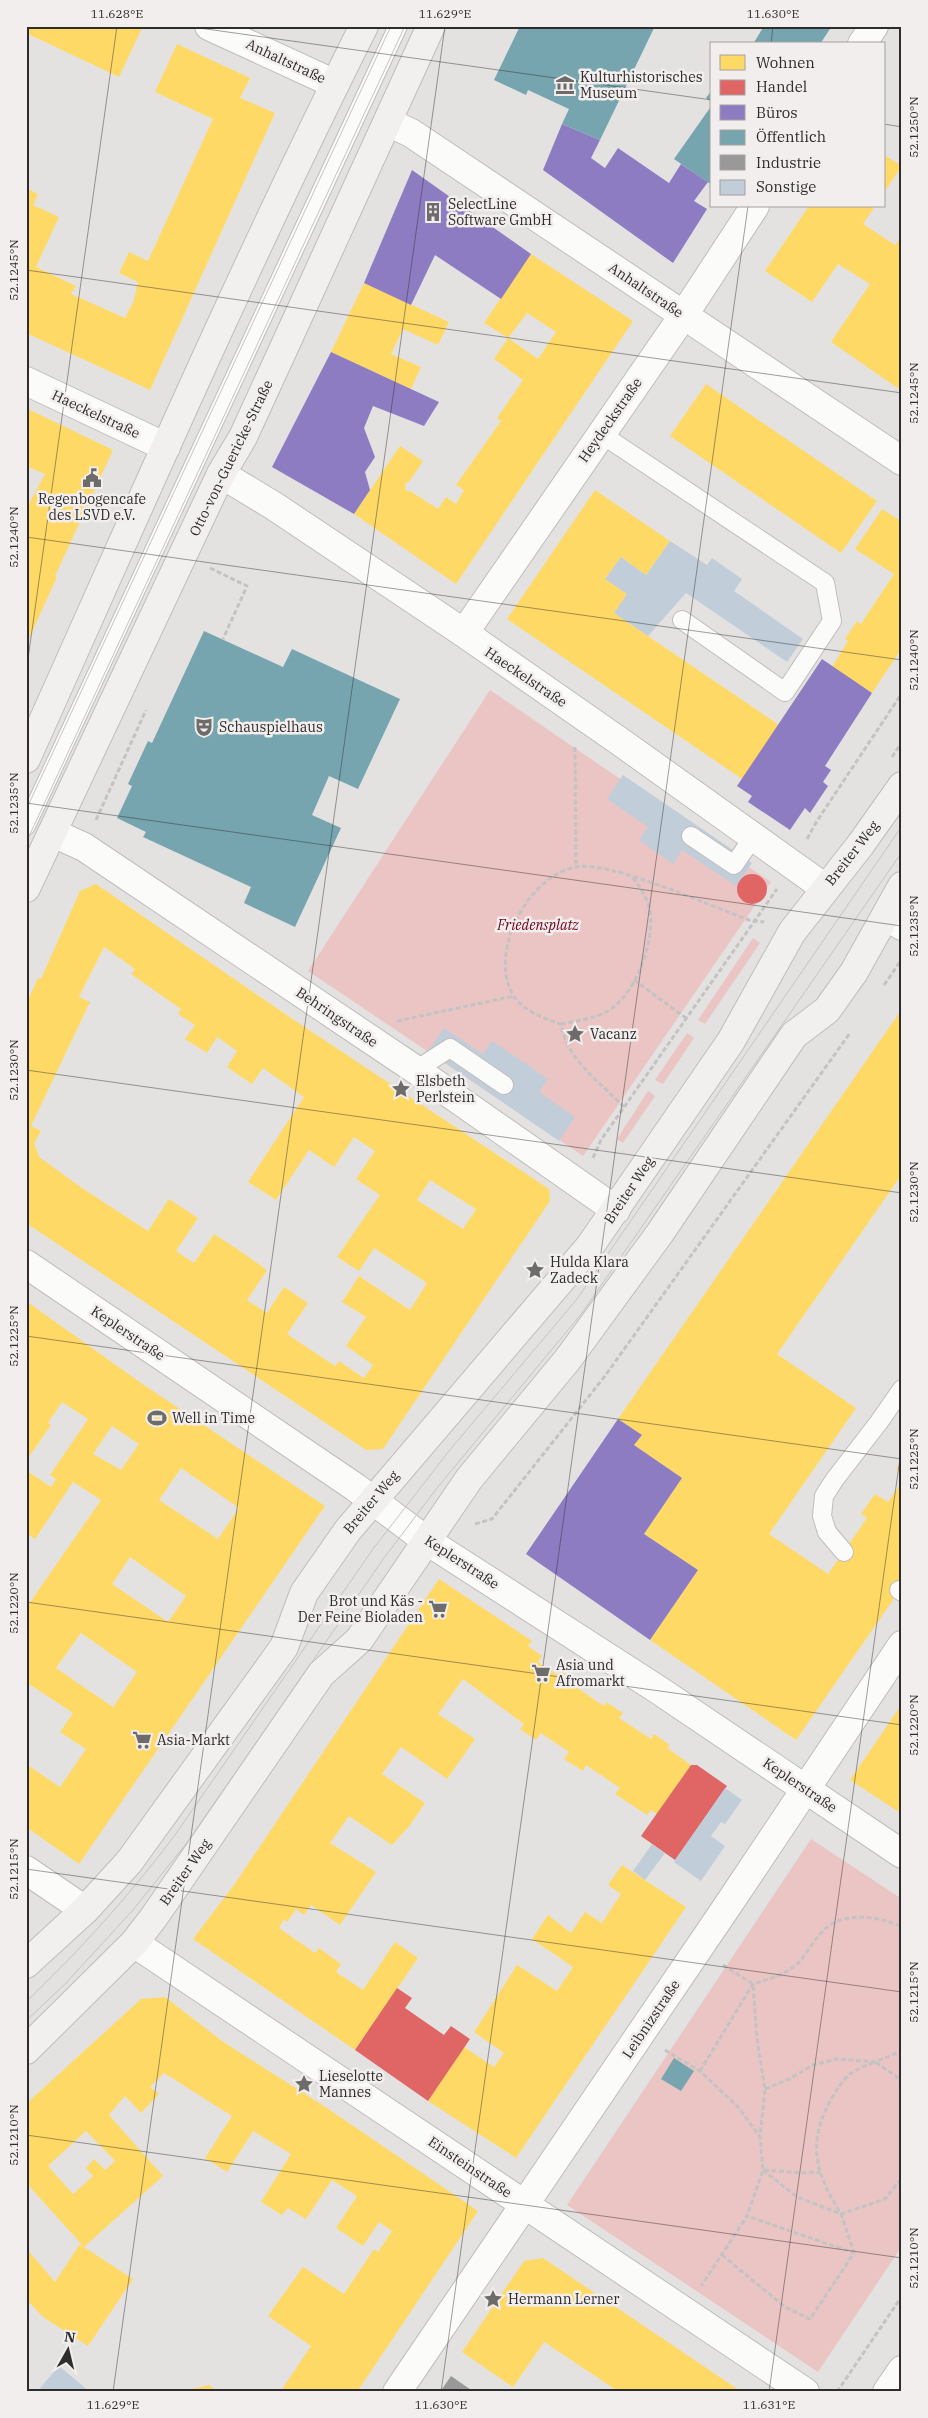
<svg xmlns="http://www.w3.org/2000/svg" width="928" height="2418" viewBox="0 0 928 2418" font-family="'IBM Plex Serif',serif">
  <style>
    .green { fill: #ebc5c4 }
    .homes { fill: #ffd966; fill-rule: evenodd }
    .shops { fill: #e06666 }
    .offices { fill: #8e7cc3 }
    .public { fill: #76a5af }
    .industry { fill: #999 }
    .building { fill: #c1ced9 }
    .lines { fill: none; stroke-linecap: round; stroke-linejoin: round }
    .lane-casing { stroke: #bebdbc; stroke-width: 20 }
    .street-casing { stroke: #bebdbc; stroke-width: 30 }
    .secondary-casing { stroke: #bebdbc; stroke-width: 30 }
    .path { stroke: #c4c3c3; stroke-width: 3; stroke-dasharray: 5 2.5; stroke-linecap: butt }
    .lane { stroke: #fbfbfa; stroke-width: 18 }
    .street { stroke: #fbfbfa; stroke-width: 28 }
    .secondary { stroke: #f2efef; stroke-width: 28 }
    .tram { stroke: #c5c3c3; stroke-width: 1 }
    .ticks { fill: none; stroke: #2e2c2c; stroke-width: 1; stroke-opacity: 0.45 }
    .labels { text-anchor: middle; stroke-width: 5; stroke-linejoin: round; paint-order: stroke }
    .street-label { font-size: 14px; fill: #2e2c2c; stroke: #f2eeee }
    .poi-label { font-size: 14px; fill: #2e2c2c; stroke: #f2eeee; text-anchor: start }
    .park-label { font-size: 14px; font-style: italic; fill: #720019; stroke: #f2eeee }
    .neatline { fill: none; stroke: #2e2c2c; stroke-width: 2 }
    .ticks-label { font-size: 12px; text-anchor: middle; fill: #2e2c2c }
  </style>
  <rect width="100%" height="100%" fill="#e4e2e1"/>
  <g class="green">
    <polygon points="490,690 771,882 583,1156 308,971"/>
    <polygon points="753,938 760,943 705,1024 698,1020"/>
    <polygon points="687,1033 694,1038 663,1084 655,1080"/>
    <polygon points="648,1091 655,1096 623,1143 617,1139"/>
    <polygon points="811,1839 902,1899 902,2246 818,2372 567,2205"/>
  </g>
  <g class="homes">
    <polygon points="26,26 139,26 142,28 119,77 26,33"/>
    <polygon points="177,44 250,78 240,98 275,113 150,390 26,333 26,188 38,194 33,205 59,217 36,267 76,286 71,294 125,318 134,300 138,282 119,273 129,252 148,261 213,119 155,92"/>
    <polygon points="884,155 902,166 884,192"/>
    <polygon points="809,206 875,206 863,224 895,245 902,236 902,391 831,342 870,284 838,264 812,302 765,271"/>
    <polygon points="531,254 633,321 456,584 354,514 400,446 423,461 409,482 405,483 406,491 410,491 438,509 446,497 456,504 464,490 456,485 501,421 497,418 523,380 494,359 508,338 538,359 556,332 527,313 508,338 484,323"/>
    <polygon points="364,283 449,322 438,345 403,329 391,354 421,367 411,389 331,352"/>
    <polygon points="706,384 877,501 841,553 670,436"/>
    <polygon points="26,408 113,450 55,576 57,577 26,645 26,509 45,474 26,466"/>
    <polygon points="595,490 670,541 646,575 621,557 605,579 627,594 614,613 779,725 742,779 507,619"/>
    <polygon points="882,509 902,522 902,648 872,693 832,667 848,641 845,639 857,621 861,624 894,574 855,549"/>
    <path d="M96,884l198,136 255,169 1,12 -167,248 -17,1 -340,-227v-219l12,-26 3,1 39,-88zM104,947l31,22 -4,5 50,35 -3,5 17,11 -10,14 22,14 10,-16 20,14 -10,16 25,17 11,-16 41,29 -56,85 28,18 33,-50 25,17 20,-30 21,14 -19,28 24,16 -43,62 22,14 15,-23 53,35 -17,27 -51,-34 -17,26 24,15 -20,29 27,19 -9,13 -25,-17 -4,5 -48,-32 21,-31 -24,-16 -17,26 -20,-13 20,-30 -27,-19 -26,-17 -20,29 -18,-12 22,-33 -29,-19 -21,32 -66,-43 -43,-31 -5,-14 7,-12 -10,-5 59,-124 -11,-5zM430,1180l46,29 -13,20 -46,-29z"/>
    <polygon points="902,1009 902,1174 777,1354 856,1408 769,1534 828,1574 867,1518 861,1514 875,1494 888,1502 902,1482 902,1587 796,1740 650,1640 698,1570 644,1534 682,1478 634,1445 642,1435 618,1419"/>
    <path d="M26,1301l115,82 184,123 -246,358 -53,-37v-63l34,23 26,-38 -26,-17 13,-19 -47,-31v-74l75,-108 -28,-18 -38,57 -9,-6v-63l25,17 5,-8 -6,-4 38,-56 -26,-17 -14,21 3,2 -25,36zM112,1426l27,18 -18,26 -28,-16zM181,1468l58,40 -21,31 -59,-39zM130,1557l56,39 -18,26 -56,-38zM81,1633l56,39 -24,35 -57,-39z"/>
    <polygon points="902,1461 902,1473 896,1469"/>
    <polygon points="439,1579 532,1641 528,1646 542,1656 538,1662 557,1675 560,1670 576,1681 573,1685 604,1706 606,1702 623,1713 619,1718 651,1739 654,1734 670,1745 667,1748 691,1765 657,1814 651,1810 647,1815 615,1794 620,1788 586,1765 583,1771 564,1759 569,1752 541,1733 536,1740 520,1729 524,1724 463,1679 438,1714 475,1739 447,1779 401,1747 382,1774 425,1803 410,1825 392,1845 349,1816 330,1843 376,1872 340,1925 311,1905 304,1915 296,1909 287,1922 284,1919 279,1928 315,1953 319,1948 341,1964 336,1972 363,1990 395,1942 418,1958 355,2050 193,1939 234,1885"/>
    <polygon points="902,1704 902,1814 850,1780"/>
    <polygon points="622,1865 686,1907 516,2158 428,2101 464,2047 494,2067 504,2053 474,2032 517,1965 557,1991 573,1967 532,1939 548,1915 571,1933 585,1912 602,1923 621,1894 608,1885"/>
    <path d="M165,1997l57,44 105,67 151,103 -121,181h-77l31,-46 -43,-30 35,-49 41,27 30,-45 4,3 14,-21 -13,-9 -16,24 -27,-18 21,-32 -25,-16 -26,39 -18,-11 -6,7 -21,-13 30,-48 -38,-23 -26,41 -22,-14 27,-42 -68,-43 -14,14 9,7 -18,19 -16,-17 -16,19 54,61 -79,71 49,32 -45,67 -45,-29 -17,-18v-51l29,34 25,-38 4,3 -55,-61 -3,2v-84l115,-105zM86,2131l29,30 -10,9 -11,-11 -8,9 7,8 -20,18 -25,-28z"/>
    <polygon points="543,2258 693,2359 742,2392 619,2392 544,2342 513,2387 462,2352 524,2261"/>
    <polygon points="209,2385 219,2392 183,2392 183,2391"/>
  </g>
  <g class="shops">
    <circle cx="752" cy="889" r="15"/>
    <polygon points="691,1765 697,1765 727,1786 675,1860 641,1836"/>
    <polygon points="397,1988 412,1998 405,2008 444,2035 451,2026 470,2039 428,2101 355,2050"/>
  </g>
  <g class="offices">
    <polygon points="562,124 600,140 591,158 605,168 618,148 669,183 681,164 708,182 694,201 707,209 673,263 543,170"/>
    <polygon points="412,170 531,254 501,299 435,255 411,305 364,283"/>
    <polygon points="331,352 439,402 424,426 373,406 364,428 375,457 365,472 370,490 354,514 272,467"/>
    <polygon points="822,659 872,693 825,766 831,770 823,782 828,786 810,813 805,808 790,830 748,802 752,796 737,786"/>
    <polygon points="618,1419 642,1435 634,1445 682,1478 644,1534 698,1570 650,1640 526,1554"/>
  </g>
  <g class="public">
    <polygon points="520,26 655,26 600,140 562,124 569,109 528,90 526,95 494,80"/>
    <polygon points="764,26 832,26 820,44 753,44"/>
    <polygon points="712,90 712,102 706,98"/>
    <polygon points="712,105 712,185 674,159"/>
    <polygon points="204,631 283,667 292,649 400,699 358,789 329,776 312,815 341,828 295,927 244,903 251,887 143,837 146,832 117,818 132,786 128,784 148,741 152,743"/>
    <polygon points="674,2058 694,2071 681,2091 661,2079"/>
  </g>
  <polygon class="industry" points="451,2376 474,2392 440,2392"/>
  <g class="building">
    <polygon points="670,541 707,565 712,558 742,579 734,591 803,639 787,662 686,593 648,636 614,613 627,594 605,579 621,557 646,575"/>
    <polygon points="623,775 752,863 736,886 682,850 673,864 639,840 648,827 607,799"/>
    <polygon points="444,1028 483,1054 492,1041 548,1079 539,1092 575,1117 559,1141 428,1051"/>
    <polygon points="725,1788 742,1800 725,1824 721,1822 711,1836 725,1846 701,1881 674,1862"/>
    <polygon points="652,1844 665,1853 645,1880 633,1871"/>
    <polygon points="59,2366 90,2392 45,2392 40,2388"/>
  </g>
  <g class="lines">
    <g class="lane-casing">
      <g id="lane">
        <polyline points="601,434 825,583 832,621 785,692 682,620"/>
        <polyline points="26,826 398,26"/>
        <polyline points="691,836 734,865 754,836"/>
        <polyline points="416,1070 450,1048 504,1085"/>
        <polyline points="844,1552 827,1532 822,1516 824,1496 835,1479 879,1422 902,1389"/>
        <polyline points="899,1590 902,1592"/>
      </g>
    </g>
    <g class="street-casing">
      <g id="street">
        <polyline points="209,26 335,84"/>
        <polyline points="862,44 874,26"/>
        <polyline points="388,122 411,133 902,461"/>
        <polyline points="26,381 166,447"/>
        <polyline points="221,474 274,506 464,633 622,743 825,888"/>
        <polyline points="464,633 683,316 755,206"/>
        <polyline points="53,833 84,847 416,1070 616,1210"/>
        <polyline points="887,916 902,926"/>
        <polyline points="26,1264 355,1487 427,1541 657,1689 902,1854"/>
        <polyline points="26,1870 85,1910"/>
        <polyline points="134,1943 805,2392"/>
        <polyline points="397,2392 724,1911 902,1645"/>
        <polyline points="887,2392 902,2370"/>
      </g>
    </g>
    <g class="secondary-casing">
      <g id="secondary">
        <path d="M26,759c110,-245 217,-492 338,-733"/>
        <polyline points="26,888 221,474 243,437 282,352 431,26"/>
        <polyline points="26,1964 85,1910 129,1862 284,1647 304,1593 348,1530 590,1246 731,1041 792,932 861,844 902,786"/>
        <polyline points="26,2050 134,1943 154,1917 321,1674 359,1640 469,1479 568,1359 660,1233 794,1035 827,1010 854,972 902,886"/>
      </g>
    </g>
    <g class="path">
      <polyline points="210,568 247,586 223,639"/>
      <polyline points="575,747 576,867"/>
      <polyline points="892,757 902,742"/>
      <polyline points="96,820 146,710"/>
      <polyline points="807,839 817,821 902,693"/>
      <polyline points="634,980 686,1018"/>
      <polyline points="884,985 902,959"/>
      <polyline points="397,1021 514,996"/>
      <path d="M561,1024c14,-3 32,-5 45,-12 29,-15 49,-70 44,-101 -3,-14 -9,-23 -18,-34"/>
      <path d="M624,1107c-23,-24 -58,-48 -63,-83 -16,-5 -35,-12 -46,-26 -29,-42 12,-122 61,-131 33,-7 137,40 173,53l15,2"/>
      <polyline points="593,1158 601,1140 777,889"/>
      <polyline points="475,1524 492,1519 605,1376 850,1033"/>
      <polyline points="723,1965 753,1984 757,2039 765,2089 760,2136"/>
      <polyline points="665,2050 700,2071 739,2108 760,2137 763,2170 747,2216 701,2286"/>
      <path d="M700,2071l53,-87c13,-4 32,-9 43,-19 10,-9 16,-23 26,-33 19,-22 58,-16 80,-5"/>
      <path d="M902,2085l-6,-9 -21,-14c-8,3 -18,7 -25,12 -8,7 -17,21 -22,31 -21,43 -11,70 13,109l44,-15 17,-21"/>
      <polyline points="765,2089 789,2079 813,2065 837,2059 875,2062 902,2051"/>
      <polyline points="763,2170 797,2197 841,2214 854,2252"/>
      <polyline points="764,2170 801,2173 820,2172"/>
      <polyline points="722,2255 785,2307 810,2319 854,2253 747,2216"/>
      <polyline points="837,2392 902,2296"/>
    </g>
    <use href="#lane" class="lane"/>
    <use href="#street" class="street"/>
    <use href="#secondary" class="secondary"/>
    <g class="tram">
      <polyline points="26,810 391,26"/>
      <polyline points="26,843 405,26"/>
      <path d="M26,2002c54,-52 104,-107 149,-167l198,-286 76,-98 128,-152 325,-473"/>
      <polyline points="26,2021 66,1983 133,1910 186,1844 384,1558 437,1488 582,1313 902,852"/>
    </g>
  </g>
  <path class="ticks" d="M185,26l527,74M771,44l2,-18M884,124l18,3M26,270l876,123M26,537l876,123M26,673l91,-647M26,803l876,123M26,1070l876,123M26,1336l876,123M26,1602l876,123M26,1869l876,123M26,2135l876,123M113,2392l332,-2366M441,2392l307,-2186M769,2392l133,-948"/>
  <defs>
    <g id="museum-bare" transform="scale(1.5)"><path d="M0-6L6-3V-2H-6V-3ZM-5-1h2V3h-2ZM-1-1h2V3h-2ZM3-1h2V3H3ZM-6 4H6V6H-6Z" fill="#6e6c6b" stroke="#f2eeee" stroke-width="2.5" paint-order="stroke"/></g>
    <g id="building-bare" transform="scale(1.5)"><path d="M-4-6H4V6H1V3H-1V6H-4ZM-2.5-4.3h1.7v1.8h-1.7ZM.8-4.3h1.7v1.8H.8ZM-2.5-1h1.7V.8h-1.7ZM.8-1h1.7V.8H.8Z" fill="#6e6c6b" stroke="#f2eeee" stroke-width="2.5" paint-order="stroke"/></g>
    <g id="civic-bare" transform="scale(1.5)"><path d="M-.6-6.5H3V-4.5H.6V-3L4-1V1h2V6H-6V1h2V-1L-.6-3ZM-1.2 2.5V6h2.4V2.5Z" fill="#6e6c6b" stroke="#f2eeee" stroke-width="2.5" paint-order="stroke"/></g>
    <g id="theatre-bare" transform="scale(1.5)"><path d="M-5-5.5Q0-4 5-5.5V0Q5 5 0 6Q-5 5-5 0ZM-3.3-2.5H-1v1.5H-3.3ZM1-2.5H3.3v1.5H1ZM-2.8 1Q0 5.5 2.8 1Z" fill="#6e6c6b" stroke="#f2eeee" stroke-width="2.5" paint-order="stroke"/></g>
    <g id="sight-bare" transform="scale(1.5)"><path d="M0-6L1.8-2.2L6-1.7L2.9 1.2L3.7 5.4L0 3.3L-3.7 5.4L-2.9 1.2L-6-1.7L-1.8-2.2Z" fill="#6e6c6b" stroke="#f2eeee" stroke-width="2.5" paint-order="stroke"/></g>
    <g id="stadium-bare" transform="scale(1.5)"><path d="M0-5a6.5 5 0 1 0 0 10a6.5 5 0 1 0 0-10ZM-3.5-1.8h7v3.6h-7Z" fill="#6e6c6b" stroke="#f2eeee" stroke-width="2.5" paint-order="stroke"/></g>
    <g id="supermarket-bare" transform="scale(1.5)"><path d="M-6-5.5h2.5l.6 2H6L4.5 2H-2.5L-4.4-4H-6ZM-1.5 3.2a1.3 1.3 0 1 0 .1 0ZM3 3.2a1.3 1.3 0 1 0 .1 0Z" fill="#6e6c6b" stroke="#f2eeee" stroke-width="2.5" paint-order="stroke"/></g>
  </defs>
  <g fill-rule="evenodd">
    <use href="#museum-bare" x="565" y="85"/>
    <use href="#building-bare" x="433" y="212"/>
    <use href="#civic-bare" x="92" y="478"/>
    <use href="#theatre-bare" x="204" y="727"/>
    <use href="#sight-bare" x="575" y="1034"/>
    <use href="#sight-bare" x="401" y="1089"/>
    <use href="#sight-bare" x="535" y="1270"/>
    <use href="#stadium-bare" x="157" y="1418"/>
    <use href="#supermarket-bare" x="438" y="1609"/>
    <use href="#supermarket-bare" x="541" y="1673"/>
    <use href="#supermarket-bare" x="142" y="1740"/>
    <use href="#sight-bare" x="304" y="2084"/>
    <use href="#sight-bare" x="493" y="2299"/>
  </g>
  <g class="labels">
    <g class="street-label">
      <text transform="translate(286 61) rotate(25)" y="5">Anhaltstraße</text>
      <text transform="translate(646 290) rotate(34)" y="5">Anhaltstraße</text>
      <text transform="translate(96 414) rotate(25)" y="5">Haeckelstraße</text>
      <text transform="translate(610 420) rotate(-55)" y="5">Heydeckstraße</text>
      <text transform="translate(231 458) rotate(-64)" y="5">Otto-von-Guericke-Straße</text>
      <text transform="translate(526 677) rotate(34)" y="5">Haeckelstraße</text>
      <text transform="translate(852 853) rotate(-52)" y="5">Breiter Weg</text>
      <text transform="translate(337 1017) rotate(34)" y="5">Behringstraße</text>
      <text transform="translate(629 1190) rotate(-56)" y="5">Breiter Weg</text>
      <text transform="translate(128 1333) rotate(34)" y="5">Keplerstraße</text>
      <text transform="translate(371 1502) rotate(-50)" y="5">Breiter Weg</text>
      <text transform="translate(462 1562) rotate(33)" y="5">Keplerstraße</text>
      <text transform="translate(800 1785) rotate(34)" y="5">Keplerstraße</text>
      <text transform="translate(185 1872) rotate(-55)" y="5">Breiter Weg</text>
      <text transform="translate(651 2019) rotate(-56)" y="5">Leibnizstraße</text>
      <text transform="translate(470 2167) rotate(34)" y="5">Einsteinstraße</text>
    </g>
    <g class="poi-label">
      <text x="580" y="82">Kulturhistorisches<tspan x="580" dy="16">Museum</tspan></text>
      <text x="448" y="209">SelectLine<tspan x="448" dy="16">Software GmbH</tspan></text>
      <text x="92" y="504" text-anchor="middle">Regenbogencafe<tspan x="92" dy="16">des LSVD e.V.</tspan></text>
      <text x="219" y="732">Schauspielhaus</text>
      <text x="590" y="1039">Vacanz</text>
      <text x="416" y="1086">Elsbeth<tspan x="416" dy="16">Perlstein</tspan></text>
      <text x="550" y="1267">Hulda Klara<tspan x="550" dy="16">Zadeck</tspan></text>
      <text x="172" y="1423">Well in Time</text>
      <text x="423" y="1606" text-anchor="end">Brot und Käs -<tspan x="423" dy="16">Der Feine Bioladen</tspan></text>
      <text x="556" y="1670">Asia und<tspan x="556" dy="16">Afromarkt</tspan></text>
      <text x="157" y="1745">Asia-Markt</text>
      <text x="319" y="2081">Lieselotte<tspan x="319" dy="16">Mannes</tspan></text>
      <text x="508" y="2304">Hermann Lerner</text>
    </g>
    <g class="park-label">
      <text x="538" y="930">Friedensplatz</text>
    </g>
  </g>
  <rect width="928" height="2418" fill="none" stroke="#f2eeee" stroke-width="55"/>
  <rect x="710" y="42" width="175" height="165" fill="#f2eeee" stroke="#a4a0a0"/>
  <rect x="720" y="55" width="25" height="15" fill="#ffd966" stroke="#a4a0a0"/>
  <text x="756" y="68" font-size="15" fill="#2e2c2c">Wohnen</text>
  <rect x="720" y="80" width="25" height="15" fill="#e06666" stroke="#a4a0a0"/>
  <text x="756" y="92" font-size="15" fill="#2e2c2c">Handel</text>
  <rect x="720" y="105" width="25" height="15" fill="#8e7cc3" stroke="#a4a0a0"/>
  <text x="756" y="118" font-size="15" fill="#2e2c2c">Büros</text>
  <rect x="720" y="130" width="25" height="15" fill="#76a5af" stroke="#a4a0a0"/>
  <text x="756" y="142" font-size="15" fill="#2e2c2c">Öffentlich</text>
  <rect x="720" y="155" width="25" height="15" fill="#999999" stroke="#a4a0a0"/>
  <text x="756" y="168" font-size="15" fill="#2e2c2c">Industrie</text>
  <rect x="720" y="180" width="25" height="15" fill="#c1ced9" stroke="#a4a0a0"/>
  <text x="756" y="192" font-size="15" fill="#2e2c2c">Sonstige</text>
  <g transform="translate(68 2350) rotate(8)" stroke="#f2eeee" stroke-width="4" paint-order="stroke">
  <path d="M0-4L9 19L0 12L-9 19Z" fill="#2e2c2c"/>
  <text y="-8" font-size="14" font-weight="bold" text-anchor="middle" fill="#2e2c2c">N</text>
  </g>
  <rect x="28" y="28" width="872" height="2362" class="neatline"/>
  <g class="ticks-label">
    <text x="117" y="18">11.628°E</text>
    <text x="445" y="18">11.629°E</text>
    <text x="773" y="18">11.630°E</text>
    <text transform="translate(914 127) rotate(-90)" y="4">52.1250°N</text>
    <text transform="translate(14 270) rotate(-90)" y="4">52.1245°N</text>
    <text transform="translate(914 393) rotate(-90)" y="4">52.1245°N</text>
    <text transform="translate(14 537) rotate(-90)" y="4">52.1240°N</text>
    <text transform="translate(914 660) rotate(-90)" y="4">52.1240°N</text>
    <text transform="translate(14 803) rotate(-90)" y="4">52.1235°N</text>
    <text transform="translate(914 926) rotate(-90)" y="4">52.1235°N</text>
    <text transform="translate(14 1070) rotate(-90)" y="4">52.1230°N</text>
    <text transform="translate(914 1192) rotate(-90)" y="4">52.1230°N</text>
    <text transform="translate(14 1336) rotate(-90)" y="4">52.1225°N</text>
    <text transform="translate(914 1459) rotate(-90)" y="4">52.1225°N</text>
    <text transform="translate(14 1603) rotate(-90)" y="4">52.1220°N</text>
    <text transform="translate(914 1725) rotate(-90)" y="4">52.1220°N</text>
    <text transform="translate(14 1869) rotate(-90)" y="4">52.1215°N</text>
    <text transform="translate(914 1992) rotate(-90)" y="4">52.1215°N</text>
    <text transform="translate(14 2135) rotate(-90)" y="4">52.1210°N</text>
    <text transform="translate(914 2258) rotate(-90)" y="4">52.1210°N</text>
    <text x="113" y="2409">11.629°E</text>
    <text x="441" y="2409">11.630°E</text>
    <text x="769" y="2409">11.631°E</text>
  </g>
</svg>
